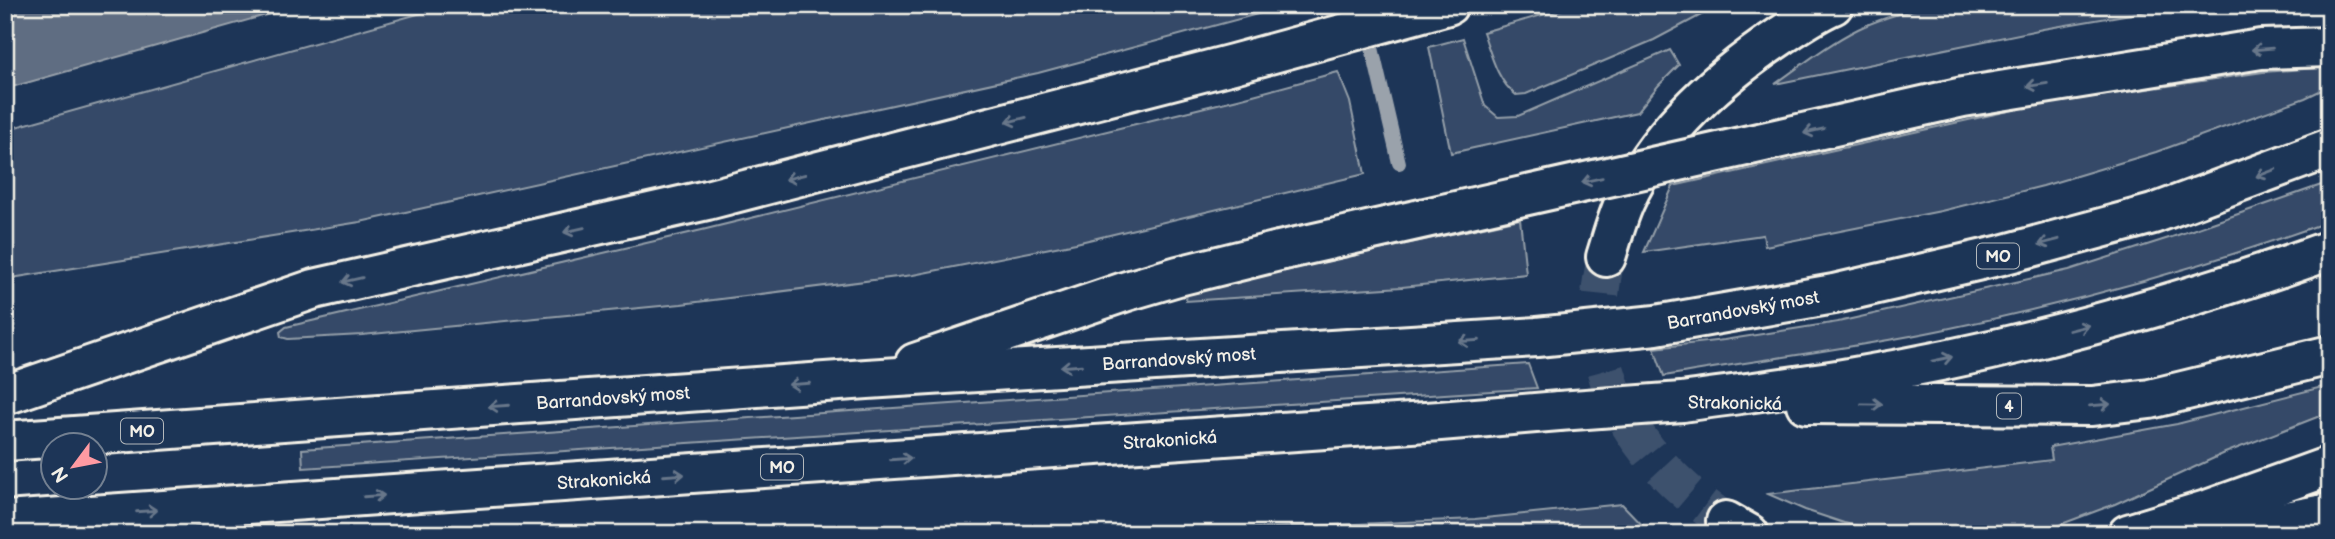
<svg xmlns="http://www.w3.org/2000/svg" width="2335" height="539" viewBox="0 0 2335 539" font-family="'Balsamiq Sans',sans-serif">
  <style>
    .green { fill: #354a67; stroke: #949ea8; stroke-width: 2 }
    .water { fill: #5e6d82; stroke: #9aa2ab; stroke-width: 2 }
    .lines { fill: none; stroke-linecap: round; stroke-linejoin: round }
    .stream { stroke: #9aa2ab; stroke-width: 14 }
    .primary-tunnel { stroke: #3d516d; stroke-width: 38; stroke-dasharray: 38 19; stroke-linecap: butt }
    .secondary-casing { stroke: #f4f1e8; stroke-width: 44 }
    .primary-casing { stroke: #f4f1e8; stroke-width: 44 }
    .secondary { stroke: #1d3557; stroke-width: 38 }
    .primary { stroke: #1d3557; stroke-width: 38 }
    .primary-bridge-casing { stroke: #f4f1e8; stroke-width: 44; stroke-linecap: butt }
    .primary-bridge { stroke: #1d3557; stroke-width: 38 }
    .oneway { stroke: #68778a }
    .labels { text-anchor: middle; stroke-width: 5; stroke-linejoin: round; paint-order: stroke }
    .shield { fill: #1d3557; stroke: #b4b9bc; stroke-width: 2 }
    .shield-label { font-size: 16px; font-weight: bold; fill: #f4f1e8 }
    .street-label { font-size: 18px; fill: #f4f1e8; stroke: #1d3557 }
  </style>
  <rect width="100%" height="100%" fill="#1d3557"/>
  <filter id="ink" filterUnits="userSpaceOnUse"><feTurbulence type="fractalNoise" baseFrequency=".0143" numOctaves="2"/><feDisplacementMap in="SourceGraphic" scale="14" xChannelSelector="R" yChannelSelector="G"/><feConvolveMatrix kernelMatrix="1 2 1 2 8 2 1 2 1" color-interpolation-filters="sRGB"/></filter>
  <g filter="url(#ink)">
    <g class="green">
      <polygon points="450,5 1291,5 1038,73 360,222 5,279 5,130"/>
      <path d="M1577,5h143l-66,35 -128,54 -10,1c-19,-14 -25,-41 -33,-63z"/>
      <path d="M1932,5h251l-140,24 -268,55c27,-19 53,-40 83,-55 23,-11 49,-18 74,-24z"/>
      <polygon points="1463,38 1485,106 1498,117 1518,116 1670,50 1679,65 1658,86 1637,112 1451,153 1429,47"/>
      <polygon points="2330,67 2330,86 2305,98 2156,152 2043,186 1941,211 1765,246 1763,235 1644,252 1673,186 2031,106 2263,72"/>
      <polygon points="1338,72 1350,102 1365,174 1076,243 913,275 681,304 362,335 288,339 281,337 280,332 286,327 702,230 1242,98"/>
      <path d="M2330,182v39c-127,46 -256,82 -389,109 -91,19 -185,30 -277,46l-10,-28 70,-8 114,-18 231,-52 103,-33z"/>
      <polygon points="1520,219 1526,274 1402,287 1186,301 1187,292"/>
      <polygon points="1528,364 1537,388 303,468 302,449"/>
      <polygon points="2330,385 2330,412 2225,453 2115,504 2051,528 2019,534 1896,534 1844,523 1805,510 1768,494 2052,460 2050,447 2177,424"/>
      <polygon points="1622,504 1651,534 1122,534 1475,519"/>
    </g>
    <polygon class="water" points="5,5 301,5 5,89"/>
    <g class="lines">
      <polyline class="stream" points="1362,5 1399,163"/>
      <path class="primary-tunnel" d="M1606,257c-6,30 -10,60 -5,91 11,73 64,134 125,173"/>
      <g class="secondary-casing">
        <polyline id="secondary" points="2215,534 2330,513"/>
      </g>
      <g class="primary-casing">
        <g id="primary">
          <path d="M1606,257c6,-19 11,-38 19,-56 32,-70 94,-124 157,-166 17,-11 32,-22 51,-30"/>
          <polyline points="915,363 1127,291 1178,276 1279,251"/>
          <polyline points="5,395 314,289 707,200 1233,64 1448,5"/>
          <path d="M1682,402c56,-8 112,-15 167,-24 164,-27 325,-72 481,-128"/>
          <polyline points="1806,404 2092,406 2150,399 2330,355"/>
          <polyline points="5,441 867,379 1537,337 1656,325 1834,294 2002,255 2153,214 2330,148"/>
          <polyline points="5,521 1440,421 1559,411"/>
          <polyline points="1726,521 1749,534"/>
          <polyline points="2128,534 2210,509 2330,466"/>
        </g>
      </g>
      <use href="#secondary" class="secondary"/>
      <use href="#primary" class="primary"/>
      <g class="primary-bridge-casing">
        <g id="primary-bridge">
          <polyline points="1279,251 1963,97 2261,49 2330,47"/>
          <polyline points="1559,411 1682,402"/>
        </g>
      </g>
      <use href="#primary-bridge" class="primary-bridge"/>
    </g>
    <defs><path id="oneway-shaft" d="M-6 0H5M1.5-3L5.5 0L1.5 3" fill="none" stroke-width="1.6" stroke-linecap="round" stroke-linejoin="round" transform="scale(1.75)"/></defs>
    <g class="oneway">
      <use href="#oneway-shaft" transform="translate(2262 49) rotate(175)"/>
      <use href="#oneway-shaft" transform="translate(2037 85) rotate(171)"/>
      <use href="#oneway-shaft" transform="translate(1016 120) rotate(166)"/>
      <use href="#oneway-shaft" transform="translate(1814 131) rotate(167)"/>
      <use href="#oneway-shaft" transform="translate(2266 173) rotate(159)"/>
      <use href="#oneway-shaft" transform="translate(795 177) rotate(166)"/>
      <use href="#oneway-shaft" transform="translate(1592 180) rotate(167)"/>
      <use href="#oneway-shaft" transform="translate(574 230) rotate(167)"/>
      <use href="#oneway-shaft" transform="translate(2049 242) rotate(165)"/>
      <use href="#oneway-shaft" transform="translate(352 280) rotate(167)"/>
      <use href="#oneway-shaft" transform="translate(2079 328) rotate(-14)"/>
      <use href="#oneway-shaft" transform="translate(1469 341) rotate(176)"/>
      <use href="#oneway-shaft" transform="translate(1942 359) rotate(-12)"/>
      <use href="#oneway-shaft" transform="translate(1071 366) rotate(176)"/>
      <use href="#oneway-shaft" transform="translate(799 384) rotate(176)"/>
      <use href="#oneway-shaft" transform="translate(1872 404) rotate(1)"/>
      <use href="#oneway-shaft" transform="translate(2100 405) rotate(-5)"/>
      <use href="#oneway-shaft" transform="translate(499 406) rotate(176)"/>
      <use href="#oneway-shaft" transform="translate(901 459) rotate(-4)"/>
      <use href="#oneway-shaft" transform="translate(674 475) rotate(-4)"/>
      <use href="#oneway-shaft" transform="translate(374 496) rotate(-4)"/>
      <use href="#oneway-shaft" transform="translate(147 511) rotate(-4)"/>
    </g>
  </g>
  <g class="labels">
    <g class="shield">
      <rect x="1977" y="243.5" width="42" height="25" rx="5"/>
      <rect x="1997" y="393.5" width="24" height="25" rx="5"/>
      <rect x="121" y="418.5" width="42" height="25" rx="5"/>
      <rect x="761" y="454.5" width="42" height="25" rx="5"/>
    </g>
    <g class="shield-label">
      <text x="1998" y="262">MO</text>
      <text x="2009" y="412">4</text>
      <text x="142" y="437">MO</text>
      <text x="782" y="473">MO</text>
    </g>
    <g class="street-label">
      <text transform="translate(1743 310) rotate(-10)" y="6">Barrandovský most</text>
      <text transform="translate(1179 359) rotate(-4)" y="6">Barrandovský most</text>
      <text transform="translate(613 398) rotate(-4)" y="6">Barrandovský most</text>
      <text transform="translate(1735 403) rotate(1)" y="6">Strakonická</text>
      <text transform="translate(1170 440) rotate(-4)" y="6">Strakonická</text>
      <text transform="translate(604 480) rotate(-4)" y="6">Strakonická</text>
    </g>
  </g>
  <rect width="2335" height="539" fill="none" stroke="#1d3557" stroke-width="28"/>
  <rect x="14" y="14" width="2307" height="511" fill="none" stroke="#f4f1e8" stroke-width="2.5" filter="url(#ink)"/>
  <g transform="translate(74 466) rotate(238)"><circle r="33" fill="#1d3557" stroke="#738091" stroke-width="2"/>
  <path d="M0-5L12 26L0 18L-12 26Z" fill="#ff9aa2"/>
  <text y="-10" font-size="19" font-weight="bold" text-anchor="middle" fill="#f4f1e8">N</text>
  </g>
</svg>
